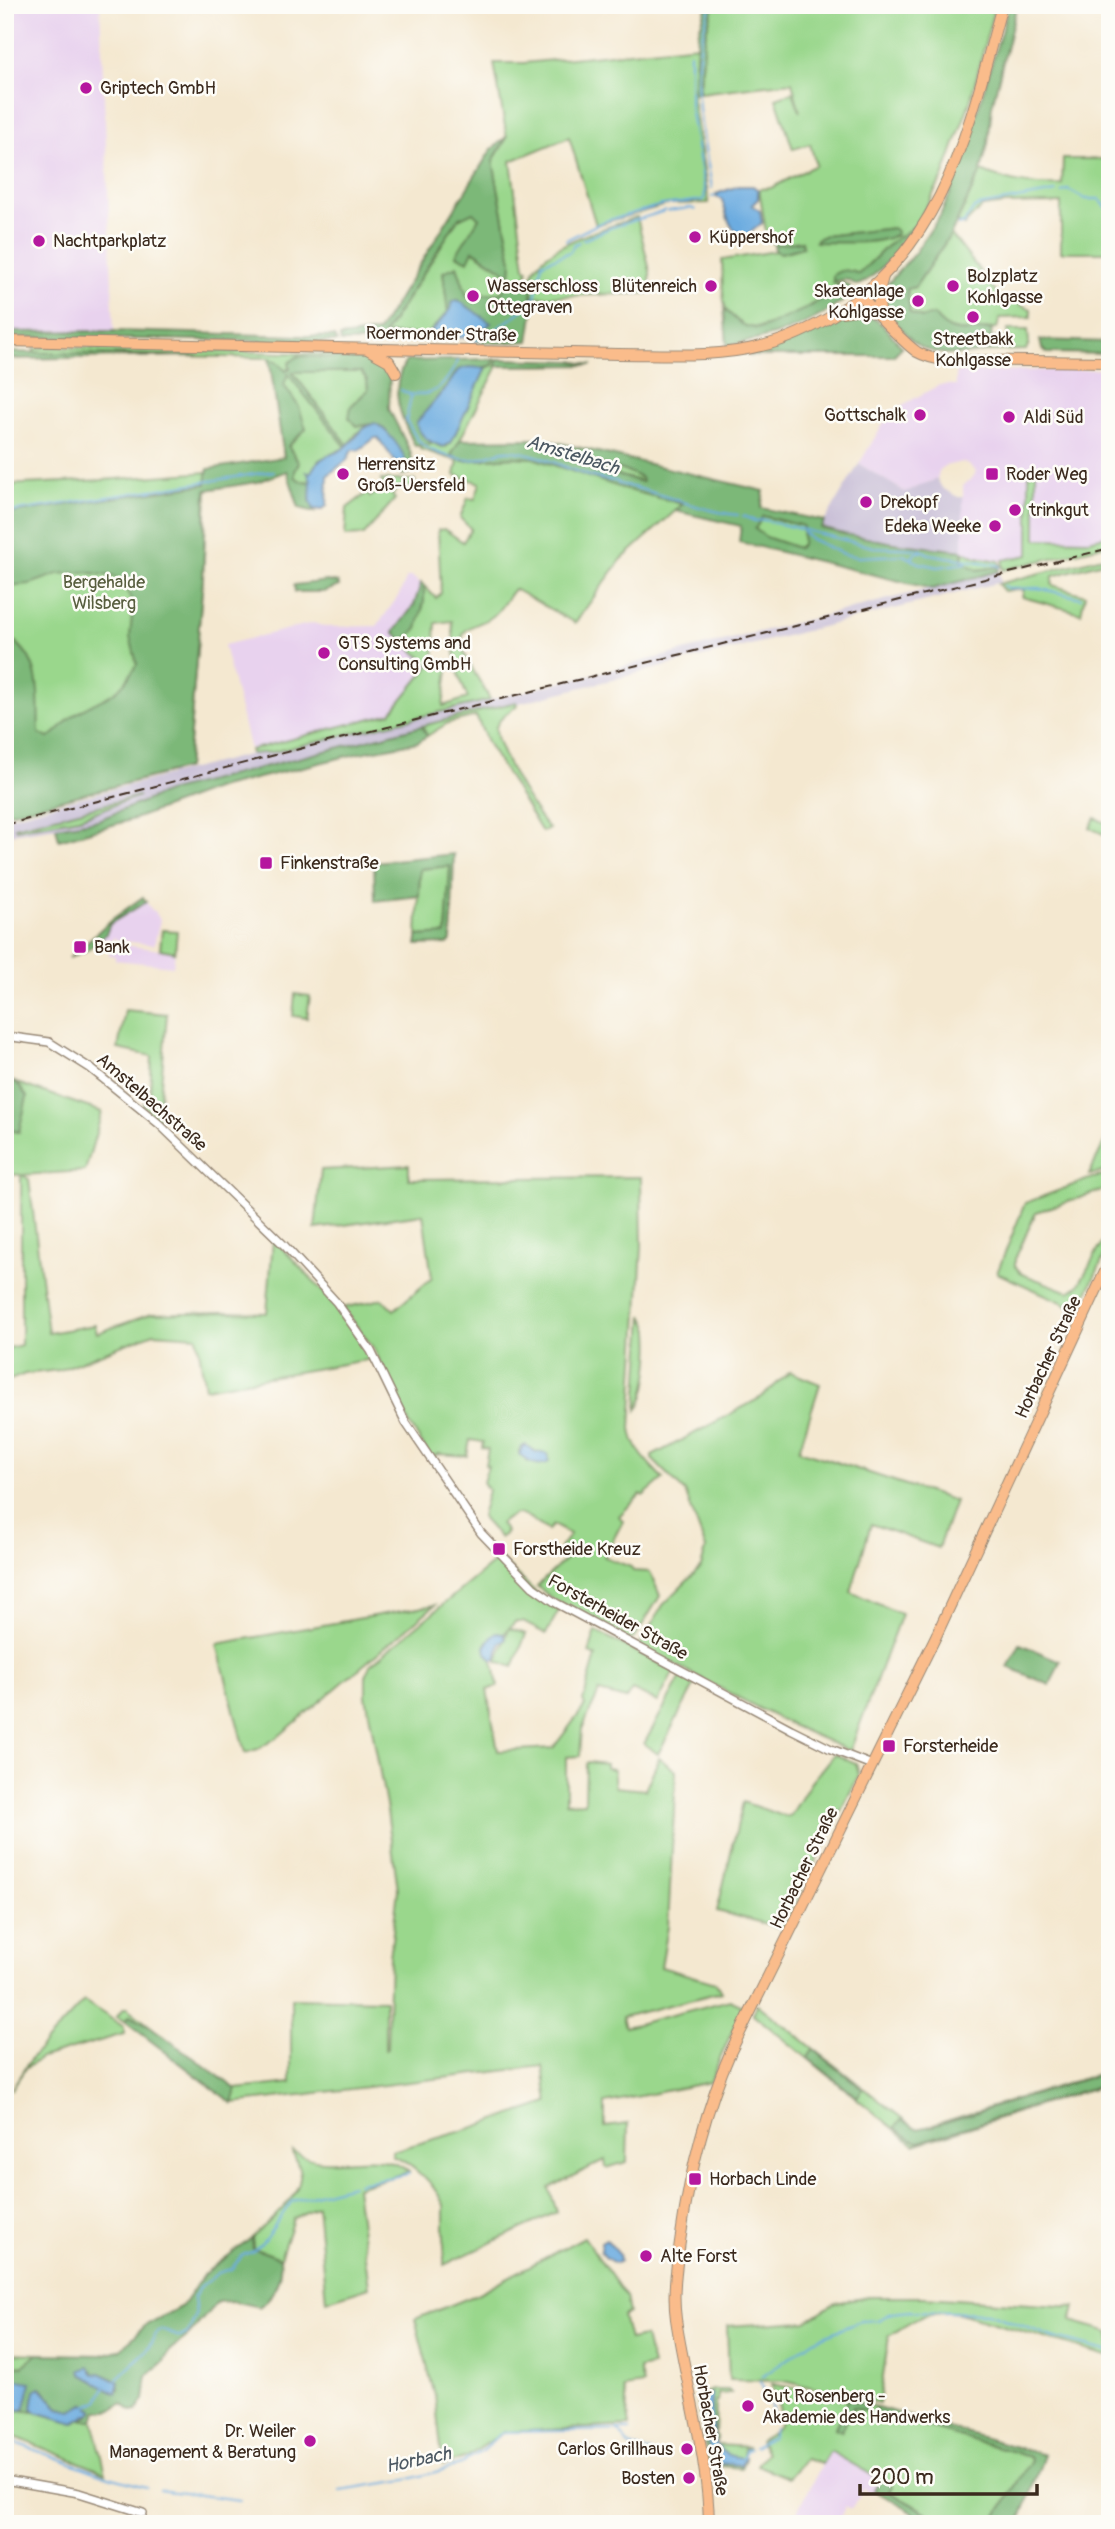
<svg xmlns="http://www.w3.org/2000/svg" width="1115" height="2529" viewBox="0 0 1115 2529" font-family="Pangolin,sans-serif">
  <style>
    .built { fill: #e8d2ee }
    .industrial { fill: #c9bfd7 }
    .green { fill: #9ad78c; stroke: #6a8055; stroke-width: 2; fill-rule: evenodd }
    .forest { fill: #7bb878; stroke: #5b714b; stroke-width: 2; fill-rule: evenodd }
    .water { fill: #6cace0; stroke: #546b7f; stroke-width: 2 }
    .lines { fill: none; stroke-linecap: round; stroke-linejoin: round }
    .stream { stroke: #6cace0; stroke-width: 2 }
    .minor-casing { stroke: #988977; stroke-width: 10 }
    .major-casing { stroke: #988977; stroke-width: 12 }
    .minor { stroke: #fff; stroke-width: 7 }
    .major { stroke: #fabc8b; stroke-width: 10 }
    .rail { stroke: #3b2a1e; stroke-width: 2; stroke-dasharray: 10 5; stroke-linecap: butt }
    .poi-dot { fill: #b5179e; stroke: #fdfcf7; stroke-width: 2.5 }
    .labels { text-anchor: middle; stroke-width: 5; stroke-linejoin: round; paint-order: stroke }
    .poi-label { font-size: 18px; fill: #3b2a1e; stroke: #fdfcf7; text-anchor: start }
    .street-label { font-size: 18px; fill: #3b2a1e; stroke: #fdfcf7 }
    .park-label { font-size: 18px; fill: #585e3f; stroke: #fdfcf7 }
    .water-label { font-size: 19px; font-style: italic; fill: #4c5862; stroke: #fdfcf7 }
  </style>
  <rect width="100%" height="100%" fill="#fdfcf7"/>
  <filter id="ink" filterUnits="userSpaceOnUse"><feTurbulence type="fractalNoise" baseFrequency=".0143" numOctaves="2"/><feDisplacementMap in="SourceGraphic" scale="14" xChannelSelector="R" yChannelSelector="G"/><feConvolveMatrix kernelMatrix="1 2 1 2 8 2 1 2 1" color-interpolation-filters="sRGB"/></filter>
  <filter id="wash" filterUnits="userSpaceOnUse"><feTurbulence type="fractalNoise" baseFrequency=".00686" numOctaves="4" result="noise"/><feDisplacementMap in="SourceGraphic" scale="28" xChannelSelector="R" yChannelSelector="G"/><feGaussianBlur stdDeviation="1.57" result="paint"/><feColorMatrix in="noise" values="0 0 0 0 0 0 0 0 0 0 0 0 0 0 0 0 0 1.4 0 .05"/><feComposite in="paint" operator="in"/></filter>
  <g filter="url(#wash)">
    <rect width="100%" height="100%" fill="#f4e8d0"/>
    <g class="built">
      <polygon points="16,5 100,5 114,331 5,332 5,42 16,41"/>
      <polygon points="1110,369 1110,535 1088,540 1036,539 1035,470 1029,474 1029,555 999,561 976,557 963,551 963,486 974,476 976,471 969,465 962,462 945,466 940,470 937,479 905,492 859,464 890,412 939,385 956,385 956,372"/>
      <polygon points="407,577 412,577 421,583 414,605 395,632 430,665 391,713 250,750 224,645 313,623 326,627 377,626 399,595"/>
      <polygon points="146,902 152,910 155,911 160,920 154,945 117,940 113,937 113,940 102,939 89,949 106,934 110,924"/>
      <polygon points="110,943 175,952 173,966 115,960 115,956 109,955"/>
      <polygon points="830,2450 880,2479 872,2494 863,2489 851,2509 846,2507 838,2524 823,2524 797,2511"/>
    </g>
    <g class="industrial">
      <polygon points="859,464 905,492 937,479 942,488 958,497 963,497 963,551 900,544 844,534 821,527"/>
      <polygon points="999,571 1001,582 208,781 167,792 96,821 5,835 5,818 59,803 251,754 273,752 522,692"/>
    </g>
    <g class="green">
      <path d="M714,5h281l-25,97 -27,75 -30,52 -23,14 -31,31 -7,-3 -19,11 6,2c-22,20 -93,71 -113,25 -5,-13 -3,-35 -4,-49l53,-9 6,2 22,-6 -1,-6 -28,4 -8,-12 -7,-44 12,-1 45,-23 -6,-21 -17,5 -17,-51 17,-6 7,20 -8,-30 -93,11 7,-61zM893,228l3,8 -39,6 -41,-1 8,-5z"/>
      <polygon points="697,45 693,100 709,203 669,204 596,225 569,137 511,161 525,267 528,269 525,285 507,285 501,293 467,296 457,266 443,272 448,312 427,335 384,335 458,219 473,211 479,217 472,250 511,275 512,261 493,161 507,138 494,63 524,63"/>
      <path d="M1063,159h47v93h-49v-49l-56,1 -23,3 -18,18 -7,-3 24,-51c29,12 50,15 81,14z"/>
      <path d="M637,217l13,54v22l-117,4c-1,-9 -3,-18 1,-27 13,-27 76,-43 103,-53z"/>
      <path d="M951,234l54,69 9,-8 6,10 11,4v8l-31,1 -3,10c-26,2 -46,11 -63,-13l-12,3 -12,-5 -3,-25 8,-1z"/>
      <polygon points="1008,330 1028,330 1029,343 1026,350 989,351 992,338 1008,338"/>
      <polygon points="45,347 365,355 381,358 387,365 290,368 286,371 276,361 269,358 34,353 34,349"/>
      <path d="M494,359h3l-1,6 2,1 -46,89 11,6 50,-4 20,1 95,31 55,15 -62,56 -46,63 -61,-34c-7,8 -12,19 -20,26 -15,14 -42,6 -28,42 7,15 17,28 24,43l-217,52 -22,2 -1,-4 141,-37 39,-48 -27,-24 14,-13 7,-26v-16l12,12 5,-5 -3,-63 6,-1 19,13 8,-13 -11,-11 8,-20 7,1 5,-16 -25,-8 3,-14 -38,-12v-3l11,-3 15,4 5,-4 35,-75 6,-3zM452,621c3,31 2,47 16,77l-25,8 6,-43 -15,-2 2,-38z"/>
      <polygon points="292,371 361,372 367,380 368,390 351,406 356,426 369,425 356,434 348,445"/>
      <polygon points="288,374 346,447 319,460 311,472 308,472 312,482 301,481 295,477 295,471 299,463 288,445 284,385 285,378"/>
      <polygon points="585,460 629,472 641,478 643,482 585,466 578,461"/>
      <polygon points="1036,469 1036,539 1088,540 1110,535 1110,544 1003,570 1003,560 1029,555 1029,474"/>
      <polygon points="208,472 203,578 187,768 5,814 5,485 103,480"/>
      <polygon points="381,480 415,480 415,487 399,487 392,495 395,499 364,535 345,536 347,508 367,493 370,497 384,487"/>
      <polygon points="762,516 803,526 802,544 798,548 765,537 755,529"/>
      <polygon points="963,551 976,557 999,561 1001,567 977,570 962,561"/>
      <polygon points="1110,555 1110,560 1053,576 1052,585 1085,595 1081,613 1022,597 1024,589 1004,591 998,584"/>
      <path d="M516,702l1,3c-6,6 -21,15 -21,24 0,21 38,84 53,100l-7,3 -54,-88 -12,-28 -28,7 -21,13 -5,-10z"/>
      <polygon points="139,796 79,818 16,829 15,827"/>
      <polygon points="1095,818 1110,825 1110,837 1090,828"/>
      <polygon points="450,866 446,935 417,936 420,869"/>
      <polygon points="162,930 177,931 175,952 160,949"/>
      <polygon points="295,994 310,996 307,1018 293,1016"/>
      <polygon points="125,1010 167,1014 158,1120 142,1105 150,1096 152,1056 118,1049"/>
      <path d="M17,1083l85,29 -17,59 -63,4 7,4 19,154 47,-8 2,8 54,-19 71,-2 45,1 6,-74c37,37 73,75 99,120l-167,29 -8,-52 -43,-3 -95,37 -34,4 -20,8v-33l16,-4v-170l-16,-1v-45l14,3 8,-35z"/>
      <polygon points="1110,1130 1110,1160 1104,1172 1089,1175"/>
      <path d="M409,1165v14l232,-2 1,70 -11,181c2,22 18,35 32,51l-20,17 -2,-2 -22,22 4,5 -19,36 27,10 2,4 17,1 10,24 -25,41 -6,4 -79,-44 -13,-11 31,-29 -8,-9 10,-14 -17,-9 -5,5c-22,-11 -25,-27 -48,-6l6,8 -6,6 -19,-21 7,-27 -5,-8 5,-16 -3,-1 3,-16 -6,-1 1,-6 -13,-2 -3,16 -30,-2 -5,5 -22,-34 -36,-76 -31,-41 39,-9 12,11 38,-32 -9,-64 -108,15 6,-59zM531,1448l5,4 11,2 -3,10 -16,-2 -9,-8v-3z"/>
      <polygon points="1110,1175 1110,1188 1036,1212 1015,1259 1015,1266 1022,1274 1069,1292 1078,1286 1110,1228 1110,1244 1079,1310 997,1273 1025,1203 1092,1178"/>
      <path d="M643,1315c2,5 6,10 7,16 2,20 -1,63 -13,79z"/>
      <polygon points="790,1372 820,1384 799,1450 955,1501 938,1548 871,1524 851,1592 901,1614 850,1751 791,1725 639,1646 663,1605 701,1567 706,1549 685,1492 652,1459 652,1456 762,1397"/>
      <path d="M499,1558l44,41 16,11 -13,24 -23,-12h-8l-11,12 -7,-1c-17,14 -12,14 -4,29 3,6 3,17 5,24l-11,4 11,61 55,-3 32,-42 -2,-5 13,-45 -7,-3 7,-22 78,40 -16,31 -26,-12 -6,9 -27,-7 -17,37 -2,27 -14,1v46l19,-1 1,-38 2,-2 18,2v4l7,1 2,18 30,3 14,-32 17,13 -8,156 -7,40 55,16 5,9 -99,25 3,10 105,-27 13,6 -33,76 -105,21v24l23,-3 -1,38 -21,6 -1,-8 -56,28 8,24 -113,53v-60c-8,-19 -32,-42 -52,-49v-5l67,-19 89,-29 -5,-37 -311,37 4,-14 55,-6v-85l94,2v50l2,-1 3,-92 8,-68 -11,-78 -21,-115v-20l4,-11z"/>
      <polygon points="435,1605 279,1736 258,1749 245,1753 217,1644"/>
      <polygon points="509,1628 526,1634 513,1667 497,1661"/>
      <polygon points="682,1675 696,1682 658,1754 644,1744"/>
      <polygon points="834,1754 856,1763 859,1775 782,1928 717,1911 743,1802 786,1817 791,1815 811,1782"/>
      <polygon points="84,2001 124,2027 124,2034 41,2058 25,2069 11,2090 31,2058"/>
      <polygon points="757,2004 917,2130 1110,2070 1110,2083 914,2145 753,2014"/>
      <polygon points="124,2008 127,2008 154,2029 129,2016 125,2021 116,2017"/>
      <path d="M293,2151c9,5 21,10 31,10 29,2 61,-10 85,11l-53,15 13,100 -43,14 -9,-95 -24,13 -13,39 -27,-10 -1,-10c14,-14 46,-39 48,-60 1,-10 -5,-17 -7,-27z"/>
      <polygon points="584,2237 626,2297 629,2313 623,2316 629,2340 645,2337 652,2366 639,2369 643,2385 624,2388 630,2426 504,2432 467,2457 443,2465 435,2396 415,2319 471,2297"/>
      <path d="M869,2297h55l151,10 -4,14 39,11v25l-150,-44c-32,-5 -46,7 -71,23l-10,67 -95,-22 -55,-1 -2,-54 79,-5 29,-18z"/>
      <polygon points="5,2353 37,2354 27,2364 5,2370"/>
      <path d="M772,2384l76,15 -13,29 6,3 12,-24 14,4 3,-6 7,2 -3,5 155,44 2,4 -39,64h-45l-59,-33 3,-5 -61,-35 -8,13 -17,-5 -17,19 -31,-13 9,-12 -6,-12c31,-18 19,-29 12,-57z"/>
      <polygon points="713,2390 728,2390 731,2393 718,2394 718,2400 716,2401 715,2435 717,2436 717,2445 749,2447 744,2449 743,2456 745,2459 741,2468 709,2465 696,2396"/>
      <polygon points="5,2409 35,2412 74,2423 80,2420 93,2420 106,2473 5,2433"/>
    </g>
    <g class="forest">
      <polygon points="707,5 714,5 706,32 699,93 693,94 698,34"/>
      <path d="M1009,5h8l-25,101 -4,37 -7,28 -30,63 -36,53 -8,2 3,24 11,5 13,-3c16,23 33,16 58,14l-3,22c-21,5 -51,6 -70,-5 -8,-5 -13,-12 -19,-19 -11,-13 -17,-21 -17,-38l31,-35 26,-38 10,-22 11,-27z"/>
      <polygon points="507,136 493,161 512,261 511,275 473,250 468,261 456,255 479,218 473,212 458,219 384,334 427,335 448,312 443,272 457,266 467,296 501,293 507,285 531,284 532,298 535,302 529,341 497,343 475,341 474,337 490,323 458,300 453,301 451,309 430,333 433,339 425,341 341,342 340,337 378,332 491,150"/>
      <path d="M893,228l4,5c-13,13 -62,9 -81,9v-3l8,-3z"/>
      <path d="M912,228c-4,12 -41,56 -56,57 -10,-8 -13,-6 -23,-3v-7c10,-7 16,-5 26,-1l31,-31z"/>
      <polygon points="802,241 803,247 781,253 775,251 774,245"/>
      <path d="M843,283l6,2 4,7 -2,3c-36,29 -78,44 -124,50l-3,-36c12,9 18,21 38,19l48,-21z"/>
      <path d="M849,314c32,1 33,11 53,33l-9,9h-144v-2l18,-4z"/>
      <polygon points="114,331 335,337 337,342 5,337 5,332"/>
      <polygon points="1040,340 1110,342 1110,354 1047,353 1042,349"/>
      <polygon points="5,352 197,356 5,359"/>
      <path d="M298,356l62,3 27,6 3,4 -1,40 21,42 5,21 -13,3 -3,-10h3c-5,-11 -13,-41 -28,-41 -5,0 -12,2 -18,2l-7,-8 2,-12 17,-16 -1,-10 -6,-8h-69l56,73 -2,2 -58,-73 -4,11 15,22 7,22 -18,17 11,17 -4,8v6l6,4 11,1 -2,18 5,12 -16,-4 -12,-37 -30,11 -51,8 -3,88 -16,190 -182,46v-179c40,22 32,60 34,98l9,5c10,-5 16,-16 25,-22 31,-22 43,-14 64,-52l-7,-27 3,-33 -8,-18 -10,-9 -29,-5 -28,2 -28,10 -25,2v-72l201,-30 2,-15 76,-12 -15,-99 7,3 10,10 4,-3 -1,-5z"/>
      <path d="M494,359l-1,6c-8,4 -26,3 -35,5l-9,14 -33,39 6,11 9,9 -1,2 -15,1c-14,-27 -27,-56 -9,-85z"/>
      <polygon points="497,359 572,361 593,365 498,366 496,366"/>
      <path d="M531,439l16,1 217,51 -3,17 63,13 -3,7 23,6 56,10 63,7 -1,10 15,9 21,-3 1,4 -67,18 -193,-47 2,-16 -66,-15 8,-7 -55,-14 -95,-32 -20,-1 -50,4 -12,-6 9,-15zM585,460l44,12 12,6 1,4 -57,-16 -6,-5zM763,516l40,10 -1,18 -4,4 -32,-11 -11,-8z"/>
      <polygon points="327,581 338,583 339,586 324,592 295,592 294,585"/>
      <polygon points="421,583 424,586 424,602 417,629 403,641 394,632 414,605"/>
      <polygon points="422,726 427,736 418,742 360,753 218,788 134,819 59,840 56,827 98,820 167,792"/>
      <polygon points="454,854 451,941 448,944 417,945 417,936 446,934 450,866 420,869 419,896 375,901 374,862"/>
      <polygon points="143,897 146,902 110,924 106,934 89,949 69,958 111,920"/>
      <polygon points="5,1079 17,1083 27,1097 19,1132 5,1129"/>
      <polygon points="1020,1644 1060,1661 1050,1685 1008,1667"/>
      <polygon points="129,2016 154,2029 236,2089 232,2103 125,2021"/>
      <polygon points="813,2049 863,2089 857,2097 808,2058"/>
      <polygon points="1110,2071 1110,2082 919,2142 912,2140 895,2127 902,2119 916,2129 933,2126"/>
      <path d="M252,2238l1,10 27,10c2,19 -5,38 -21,49l-27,-6 -15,1 -28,33 -19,15 -6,11 -17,15 -3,24 -7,10 -6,1 -9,-7 -14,7h-10l-5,9h-13l10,-5 -6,-11 -12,7 -13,-3 -17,-20 -9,22 3,2 -14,-2 3,-3 -17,-24 -3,1 2,-16 4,-3 12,1 14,-12 65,1 19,-6 25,-24 36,-19 22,-32zM92,2370l2,4 6,-1 18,8 1,8 -5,3 -31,-18z"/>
      <polygon points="848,2399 870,2405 867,2411 853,2407 842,2431 835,2428"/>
      <polygon points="877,2407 1044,2455 1019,2524 992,2524 1031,2460 1029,2456 874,2412"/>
      <polygon points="880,2479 892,2486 889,2492 947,2524 932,2524 874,2490"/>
    </g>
    <g class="water">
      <path d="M738,186h15l5,4v9l-6,6 8,6 2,12 -16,13c-17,-2 -19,-22 -24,-36l-6,-3v-3z"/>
      <polygon points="458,300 491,323 474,337 433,339 430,333 451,309 453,301"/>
      <path d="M468,367l18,1 -35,75 -8,4c-14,-5 -23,-11 -27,-24l33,-39 9,-14z"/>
      <path d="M375,423c13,8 28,26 31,40l-4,2 -5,-1 -19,-26h-3l-16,12h-7l-5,10 -19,15 -1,31 -6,4 -7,-1c-9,-12 2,-27 -7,-37h4c11,-21 25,-15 37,-27 10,-8 13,-18 27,-22z"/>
      <path d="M526,1445l10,7 11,2 2,8c-9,6 -23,0 -30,-8l3,-7z"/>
      <polygon points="497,1633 504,1634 506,1639 500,1643 496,1659 493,1660 486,1653 485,1647 492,1636"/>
      <polygon points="606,2239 619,2254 620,2260 615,2263 606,2258 600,2251 601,2242"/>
      <polygon points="89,2367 94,2374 100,2373 119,2382 116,2393 82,2374 81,2370"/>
      <polygon points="18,2380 31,2382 25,2407 22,2410 5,2409 5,2384"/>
      <polygon points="40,2387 59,2408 72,2411 84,2404 94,2409 94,2411 74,2423 36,2412 32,2408 35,2390"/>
      <path d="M703,2394h9c1,28 -7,65 33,63l-4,8 -29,-2 -13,-65z"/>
    </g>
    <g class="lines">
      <g class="stream">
        <path d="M711,5c-25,68 -10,115 1,183"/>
        <polyline points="690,53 690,107 705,191 704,200"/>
        <polyline points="1062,192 1068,190 1085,199 1099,199 1110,211"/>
        <polyline points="712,197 715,196"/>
        <polyline points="668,211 691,208 695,210"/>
        <polyline points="958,225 964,223 974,208 978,206 1056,192"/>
        <polyline points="566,240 602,222 662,205 703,200"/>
        <polyline points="583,240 610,228 665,211"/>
        <polyline points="531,305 535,298 542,263 570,252 574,245 579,242"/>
        <polyline points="475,341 491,333 527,307"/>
        <path d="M401,390l8,4 2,3 -5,24c7,9 12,24 23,28 14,6 33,13 47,10 13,-2 23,-10 37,-8 34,3 70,29 103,30l3,3c41,8 77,26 119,31"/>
        <path d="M409,394c28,4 37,-11 49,-33"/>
        <polyline points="5,513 274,471"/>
        <polyline points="743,516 755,521 764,520 873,547 919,549 929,554 998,565 1000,567"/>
        <polyline points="803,532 811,539 843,554 858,557 903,555 919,563 938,567 966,563 967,560"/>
        <polyline points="911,559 916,552 921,552"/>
        <polyline points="1004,586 1010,589 1038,588 1081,598"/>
        <polyline points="358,2183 409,2174"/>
        <polyline points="762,2377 814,2340 861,2321 878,2320 891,2313 911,2311 988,2313 1056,2338 1110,2352"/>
        <path d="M117,2380c7,-11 19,-18 28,-28 7,-7 7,-17 16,-22l19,7 8,-4 8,-18 -2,-18 7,-11 17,-13 13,-4 12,-14 8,-3 12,-10 29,-41 60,-16"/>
        <polyline points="760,2382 770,2402 774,2419"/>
        <polyline points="87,2406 98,2401 105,2387"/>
        <polyline points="619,2432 629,2446 665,2458"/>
        <polyline points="5,2439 109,2477 147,2487"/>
        <polyline points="754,2447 772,2437 774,2428"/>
        <polyline points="742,2458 746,2450 749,2449"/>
        <polyline points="159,2490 240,2500"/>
        <path d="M340,2490l66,-10 55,-15c7,-8 17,-10 24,-16 9,-8 10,-15 22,-17l123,-2"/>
      </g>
    </g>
  </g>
  <g filter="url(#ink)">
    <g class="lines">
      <g class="minor-casing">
        <g id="minor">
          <polyline points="5,1036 49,1042 90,1068 158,1123 285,1246 337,1303 371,1351 406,1423 481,1533 533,1587 556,1603 791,1729 831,1749 872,1765"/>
          <polyline points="5,2480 79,2493 143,2513"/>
        </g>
      </g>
      <g class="major-casing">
        <g id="major">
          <path d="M862,295c4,10 46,51 55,57 9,5 18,7 28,8l165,2"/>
          <polyline points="880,310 878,295 883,277"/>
          <polyline points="842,312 863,309 875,313"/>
          <path d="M5,341l613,13c47,0 97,4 143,-8 23,-5 44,-15 64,-26 119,-67 144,-193 177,-315"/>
          <polyline points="369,350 389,361 396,373"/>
          <path d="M709,2524c-1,-69 -23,-137 -33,-205 -4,-28 1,-56 5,-84 9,-64 24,-125 50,-184l206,-417 173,-373"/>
        </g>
      </g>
      <use href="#minor" class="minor"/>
      <use href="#major" class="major"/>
      <polyline class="rail" points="5,825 287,752 1110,548"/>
    </g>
  </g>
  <g class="poi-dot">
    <circle cx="86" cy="88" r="7"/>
    <circle cx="695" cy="237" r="7"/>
    <circle cx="39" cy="241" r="7"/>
    <circle cx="711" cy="286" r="7"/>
    <circle cx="953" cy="286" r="7"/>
    <circle cx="473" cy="296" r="7"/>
    <circle cx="918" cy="301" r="7"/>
    <circle cx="973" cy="317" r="7"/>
    <circle cx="920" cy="415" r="7"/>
    <circle cx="1009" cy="417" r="7"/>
    <circle cx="343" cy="474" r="7"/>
    <rect x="985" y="467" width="14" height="14" rx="3.5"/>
    <circle cx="866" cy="502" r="7"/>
    <circle cx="1015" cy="510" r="7"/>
    <circle cx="995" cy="526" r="7"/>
    <circle cx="324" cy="653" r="7"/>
    <rect x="259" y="856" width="14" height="14" rx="3.5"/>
    <rect x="73" y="940" width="14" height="14" rx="3.5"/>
    <rect x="492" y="1542" width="14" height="14" rx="3.5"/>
    <rect x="882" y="1739" width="14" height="14" rx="3.5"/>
    <rect x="688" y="2172" width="14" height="14" rx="3.5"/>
    <circle cx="646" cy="2256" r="7"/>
    <circle cx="748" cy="2406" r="7"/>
    <circle cx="310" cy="2441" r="7"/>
    <circle cx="687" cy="2449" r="7"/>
    <circle cx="689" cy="2478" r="7"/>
  </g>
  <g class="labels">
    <g class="poi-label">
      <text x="100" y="94">Griptech GmbH</text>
      <text x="709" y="243">Küppershof</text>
      <text x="53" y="247">Nachtparkplatz</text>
      <text x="967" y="282">Bolzplatz<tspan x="967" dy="21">Kohlgasse</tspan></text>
      <text x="487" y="292">Wasserschloss<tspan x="487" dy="21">Ottegraven</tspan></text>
      <text x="697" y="292" text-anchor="end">Blütenreich</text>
      <text x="904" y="297" text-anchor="end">Skateanlage<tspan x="904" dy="21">Kohlgasse</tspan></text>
      <text x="973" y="345" text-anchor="middle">Streetbakk<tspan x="973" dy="21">Kohlgasse</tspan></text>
      <text x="906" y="421" text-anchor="end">Gottschalk</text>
      <text x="1023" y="423">Aldi Süd</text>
      <text x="357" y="470">Herrensitz<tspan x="357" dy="21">Groß-Uersfeld</tspan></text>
      <text x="1006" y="480">Roder Weg</text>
      <text x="880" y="508">Drekopf</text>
      <text x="1029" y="516">trinkgut</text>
      <text x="981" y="532" text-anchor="end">Edeka Weeke</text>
      <text x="338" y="649">GTS Systems and<tspan x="338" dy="21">Consulting GmbH</tspan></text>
      <text x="280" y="869">Finkenstraße</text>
      <text x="94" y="953">Bank</text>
      <text x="513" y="1555">Forstheide Kreuz</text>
      <text x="903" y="1752">Forsterheide</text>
      <text x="709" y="2185">Horbach Linde</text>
      <text x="660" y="2262">Alte Forst</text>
      <text x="762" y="2402">Gut Rosenberg -<tspan x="762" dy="21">Akademie des Handwerks</tspan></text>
      <text x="296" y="2437" text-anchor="end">Dr. Weiler<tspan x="296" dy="21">Management &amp; Beratung</tspan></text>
      <text x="673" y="2455" text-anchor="end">Carlos Grillhaus</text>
      <text x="675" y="2484" text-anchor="end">Bosten</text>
    </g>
    <g class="street-label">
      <text transform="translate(441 334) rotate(1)" y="6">Roermonder Straße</text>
      <text transform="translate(152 1102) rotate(41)" y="6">Amstelbachstraße</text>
      <text transform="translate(1048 1357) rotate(-65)" y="6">Horbacher Straße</text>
      <text transform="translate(618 1617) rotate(29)" y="6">Forsterheider Straße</text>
      <text transform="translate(804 1868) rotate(-64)" y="6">Horbacher Straße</text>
      <text transform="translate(711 2430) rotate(80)" y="6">Horbacher Straße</text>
    </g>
    <g class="park-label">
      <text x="104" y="588">Bergehalde<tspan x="104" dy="21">Wilsberg</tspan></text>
    </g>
    <g class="water-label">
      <text transform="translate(573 454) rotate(17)" y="7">Amstelbach</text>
      <text transform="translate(418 2459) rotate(-12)" y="7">Horbach</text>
    </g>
  </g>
  <rect width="1115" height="2529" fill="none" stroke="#fdfcf7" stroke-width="28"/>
  <path d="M860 2484v10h177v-10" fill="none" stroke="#3b2a1e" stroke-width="3.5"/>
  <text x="870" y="2484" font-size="21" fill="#3b2a1e" stroke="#fdfcf7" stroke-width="5" paint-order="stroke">200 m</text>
</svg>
